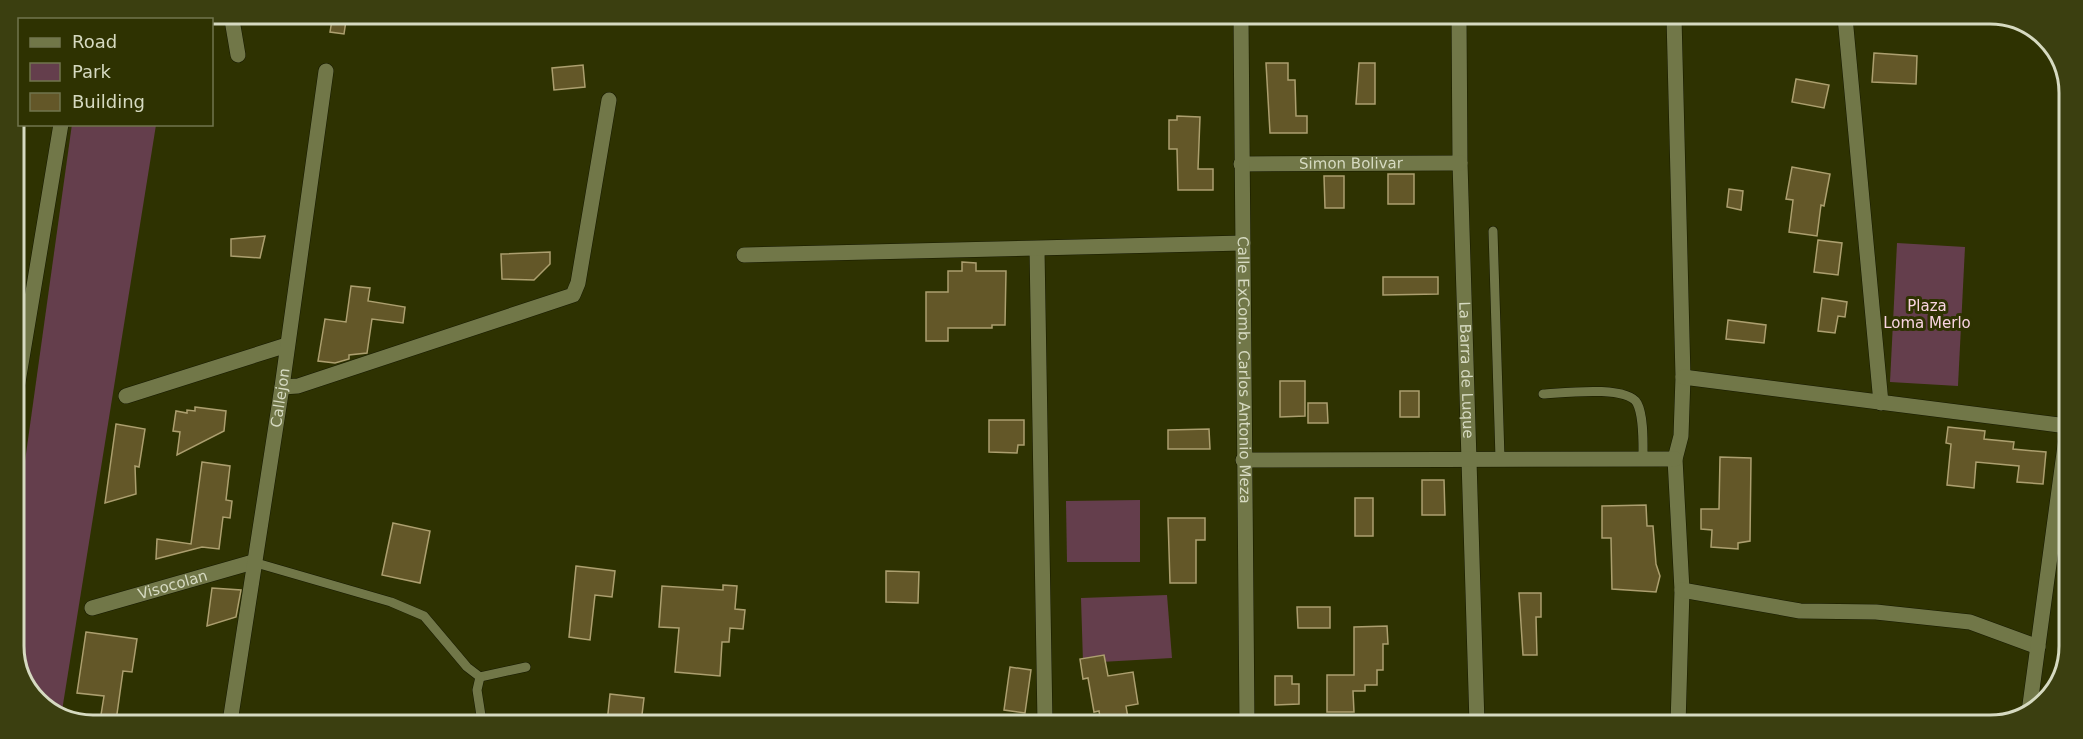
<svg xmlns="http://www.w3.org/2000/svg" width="2083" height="739" viewBox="0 0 2083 739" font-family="'DejaVu Sans',sans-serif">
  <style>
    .green { fill: #643e4c }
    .building { fill: #635728; stroke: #ac9f6f; stroke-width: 1.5 }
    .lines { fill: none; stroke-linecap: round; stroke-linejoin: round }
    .service-casing { stroke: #161900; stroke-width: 10 }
    .minor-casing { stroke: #161900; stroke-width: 16 }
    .tertiary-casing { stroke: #161900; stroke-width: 16 }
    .service { stroke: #717748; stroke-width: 9 }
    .minor { stroke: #717748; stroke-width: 15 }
    .tertiary { stroke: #717748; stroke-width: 15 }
    .labels { text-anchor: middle; stroke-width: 6; stroke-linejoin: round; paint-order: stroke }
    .street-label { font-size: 15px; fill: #d6dac1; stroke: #2e3201 }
    .park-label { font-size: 15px; fill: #f9d4e1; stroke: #2e3201 }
    .rim { fill: none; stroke: #d6dac1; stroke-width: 3 }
  </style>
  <rect width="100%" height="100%" fill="#2e3201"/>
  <g class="green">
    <polygon points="72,124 156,125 61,717 30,695 14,651 14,540"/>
    <polygon points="1897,243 1965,247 1958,386 1890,382"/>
    <polygon points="1140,500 1140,562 1067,562 1066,501"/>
    <polygon points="1167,595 1172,658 1083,663 1081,598"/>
  </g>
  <g class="building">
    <polygon points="333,14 347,14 344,34 330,32"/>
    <polygon points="1874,53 1917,56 1916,84 1872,82"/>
    <polygon points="1266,63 1288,63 1288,80 1295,80 1296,116 1307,116 1307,133 1270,133"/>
    <polygon points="1359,63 1375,63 1375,104 1356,104"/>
    <polygon points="583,65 585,87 554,90 552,68"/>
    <polygon points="1796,79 1829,85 1824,108 1792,102"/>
    <polygon points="1177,116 1200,117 1198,169 1213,169 1213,190 1178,190 1177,149 1169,149 1169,120 1177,120"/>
    <polygon points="1792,167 1830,174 1824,206 1821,205 1817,236 1789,232 1793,200 1786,199"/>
    <rect x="1388" y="174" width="26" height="30"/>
    <polygon points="1324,176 1344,176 1344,208 1325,208"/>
    <polygon points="1729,189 1743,191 1741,210 1727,207"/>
    <polygon points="265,236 260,258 231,256 231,239"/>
    <polygon points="1818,240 1842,243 1838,275 1814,272"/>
    <polygon points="550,252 550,264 534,280 502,279 501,254"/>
    <polygon points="962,262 976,263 976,271 1006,271 1005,325 992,325 992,328 948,328 948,341 926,341 926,292 948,292 948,271 962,271"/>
    <polygon points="1383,277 1438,277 1438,294 1383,295"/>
    <polygon points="351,286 370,288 368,301 405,307 403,323 372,319 367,353 349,355 349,359 335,363 318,361 325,319 346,322"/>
    <polygon points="1822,298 1847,302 1845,317 1838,316 1835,333 1818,331"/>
    <polygon points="1728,320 1766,325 1764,343 1726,339"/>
    <polygon points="1280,381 1305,381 1305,416 1280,417"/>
    <rect x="1400" y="391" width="19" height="26"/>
    <polygon points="1308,403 1327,403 1328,423 1308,423"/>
    <polygon points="195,407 226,411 224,431 177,455 180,432 173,431 176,411 187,413 187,410 195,411"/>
    <polygon points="989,420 1024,420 1024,445 1018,445 1017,453 989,452"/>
    <polygon points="116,424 145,429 139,467 135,466 136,494 105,503"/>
    <polygon points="1948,427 1985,431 1984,439 2014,442 2013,449 2046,452 2043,484 2017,482 2019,466 1976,462 1974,488 1947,485 1951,444 1946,443"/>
    <polygon points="1209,429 1210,449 1168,449 1168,430"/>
    <polygon points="1720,457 1751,458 1750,541 1738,543 1738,549 1711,547 1712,530 1701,529 1701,509 1719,509"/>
    <polygon points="202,462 230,466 226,500 232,501 230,518 223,517 219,549 202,547 156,559 157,539 191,544"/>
    <polygon points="1422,480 1444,480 1445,515 1422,515"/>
    <rect x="1355" y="498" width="18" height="38"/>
    <polygon points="1646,505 1647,526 1653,526 1656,564 1660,576 1656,592 1612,589 1611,538 1602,538 1602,506"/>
    <polygon points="1168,518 1205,518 1205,540 1196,540 1196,583 1170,583"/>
    <polygon points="393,523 430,531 420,583 382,575"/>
    <polygon points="576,566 615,571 612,597 595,595 590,640 569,637"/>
    <polygon points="886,571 919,572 918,603 886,602"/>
    <polygon points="723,585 737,586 735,609 745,610 743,629 730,628 729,642 722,642 720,676 675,672 679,628 659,627 662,586 723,590"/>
    <polygon points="212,588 241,590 236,617 207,626"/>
    <polygon points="1519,593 1541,593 1541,617 1536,617 1537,655 1523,655"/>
    <polygon points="1297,607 1330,607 1330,628 1298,628"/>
    <polygon points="1387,626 1388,644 1383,644 1383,670 1377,670 1377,685 1365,685 1365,691 1353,691 1354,712 1327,712 1327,675 1354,675 1354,627"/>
    <polygon points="86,632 137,639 132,672 123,671 116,721 100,721 104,696 77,693"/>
    <polygon points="1104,655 1108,676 1133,672 1138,704 1126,706 1129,724 1101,724 1099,711 1094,712 1088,678 1083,679 1080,659"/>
    <polygon points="1010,667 1031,670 1025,713 1004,710"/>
    <polygon points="1275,676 1292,676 1292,684 1299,684 1299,704 1275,705"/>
    <polygon points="610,694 644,698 641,723 607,723"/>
  </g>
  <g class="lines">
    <g class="service-casing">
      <g id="service">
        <polyline points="1493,231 1500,458"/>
        <path d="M1543,394c20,-1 83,-9 94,9 7,13 6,40 6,55"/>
        <polyline points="253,562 391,602 424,616 467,667 480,677"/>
        <polyline points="480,677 526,667"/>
        <polyline points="480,677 477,690 482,722"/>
      </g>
    </g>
    <g class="minor-casing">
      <g id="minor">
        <polyline points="231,14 238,55"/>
        <path id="s1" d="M1459,16l1,147 17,561"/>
        <polyline points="1674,17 1683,377 1681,436 1675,459 1682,590 1678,725"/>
        <polyline points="1845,17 1881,403"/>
        <path id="s2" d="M1241,164l219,-1"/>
        <polyline points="1037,249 1045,723"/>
        <polyline points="744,255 1243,243"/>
        <polyline points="1683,377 2067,426"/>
        <polyline points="282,387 298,386 573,295 578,283 609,100"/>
        <polyline points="126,396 287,345"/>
        <polyline points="14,406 61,124"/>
        <polyline points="1243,460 1675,459"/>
        <polyline points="1682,590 1800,611 1876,612 1970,622 2038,647"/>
        <path id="s3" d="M92,608l161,-46"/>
        <polyline points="2029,712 2067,431"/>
        <path id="s4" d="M230,722l52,-335 44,-316"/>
      </g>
    </g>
    <g class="tertiary-casing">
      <g id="tertiary">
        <path id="s5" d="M1241,16l6,708"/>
      </g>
    </g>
    <use href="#service" class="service"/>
    <use href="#minor" class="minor"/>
    <use href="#tertiary" class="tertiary"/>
  </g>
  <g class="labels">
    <g class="street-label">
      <text dy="5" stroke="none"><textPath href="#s2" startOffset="110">Simon Bolivar</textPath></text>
      <text dy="5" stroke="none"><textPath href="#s5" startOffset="354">Calle ExComb. Carlos Antonio Meza</textPath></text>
      <text dy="5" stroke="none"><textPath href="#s1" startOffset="354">La Barra de Luque</textPath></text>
      <text dy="5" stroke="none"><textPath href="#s4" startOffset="328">Callejon</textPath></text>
      <text dy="5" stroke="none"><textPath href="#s3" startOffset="84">Visocolan</textPath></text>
    </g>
    <g class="park-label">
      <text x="1927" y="311">Plaza<tspan x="1927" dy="17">Loma Merlo</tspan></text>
    </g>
  </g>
  <path d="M0 0H2083V739H0ZM93 24H1990A69 69 0 0 1 2059 93V646A69 69 0 0 1 1990 715H93A69 69 0 0 1 24 646V93A69 69 0 0 1 93 24Z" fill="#3b3f10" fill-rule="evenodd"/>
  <path class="rim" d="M93 24H1990A69 69 0 0 1 2059 93V646A69 69 0 0 1 1990 715H93A69 69 0 0 1 24 646V93A69 69 0 0 1 93 24Z"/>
  <rect x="18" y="18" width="195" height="108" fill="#2e3201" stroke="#71754e" stroke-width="1.5"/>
  <rect x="30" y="38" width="30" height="9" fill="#717748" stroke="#71754e" stroke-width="1.5"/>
  <text x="72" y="48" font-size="18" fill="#d6dac1">Road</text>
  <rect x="30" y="63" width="30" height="18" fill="#643e4c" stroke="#71754e" stroke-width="1.5"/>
  <text x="72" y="78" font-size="18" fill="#d6dac1">Park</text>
  <rect x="30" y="93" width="30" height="18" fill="#635728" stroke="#71754e" stroke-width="1.5"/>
  <text x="72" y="108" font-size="18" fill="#d6dac1">Building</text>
</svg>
